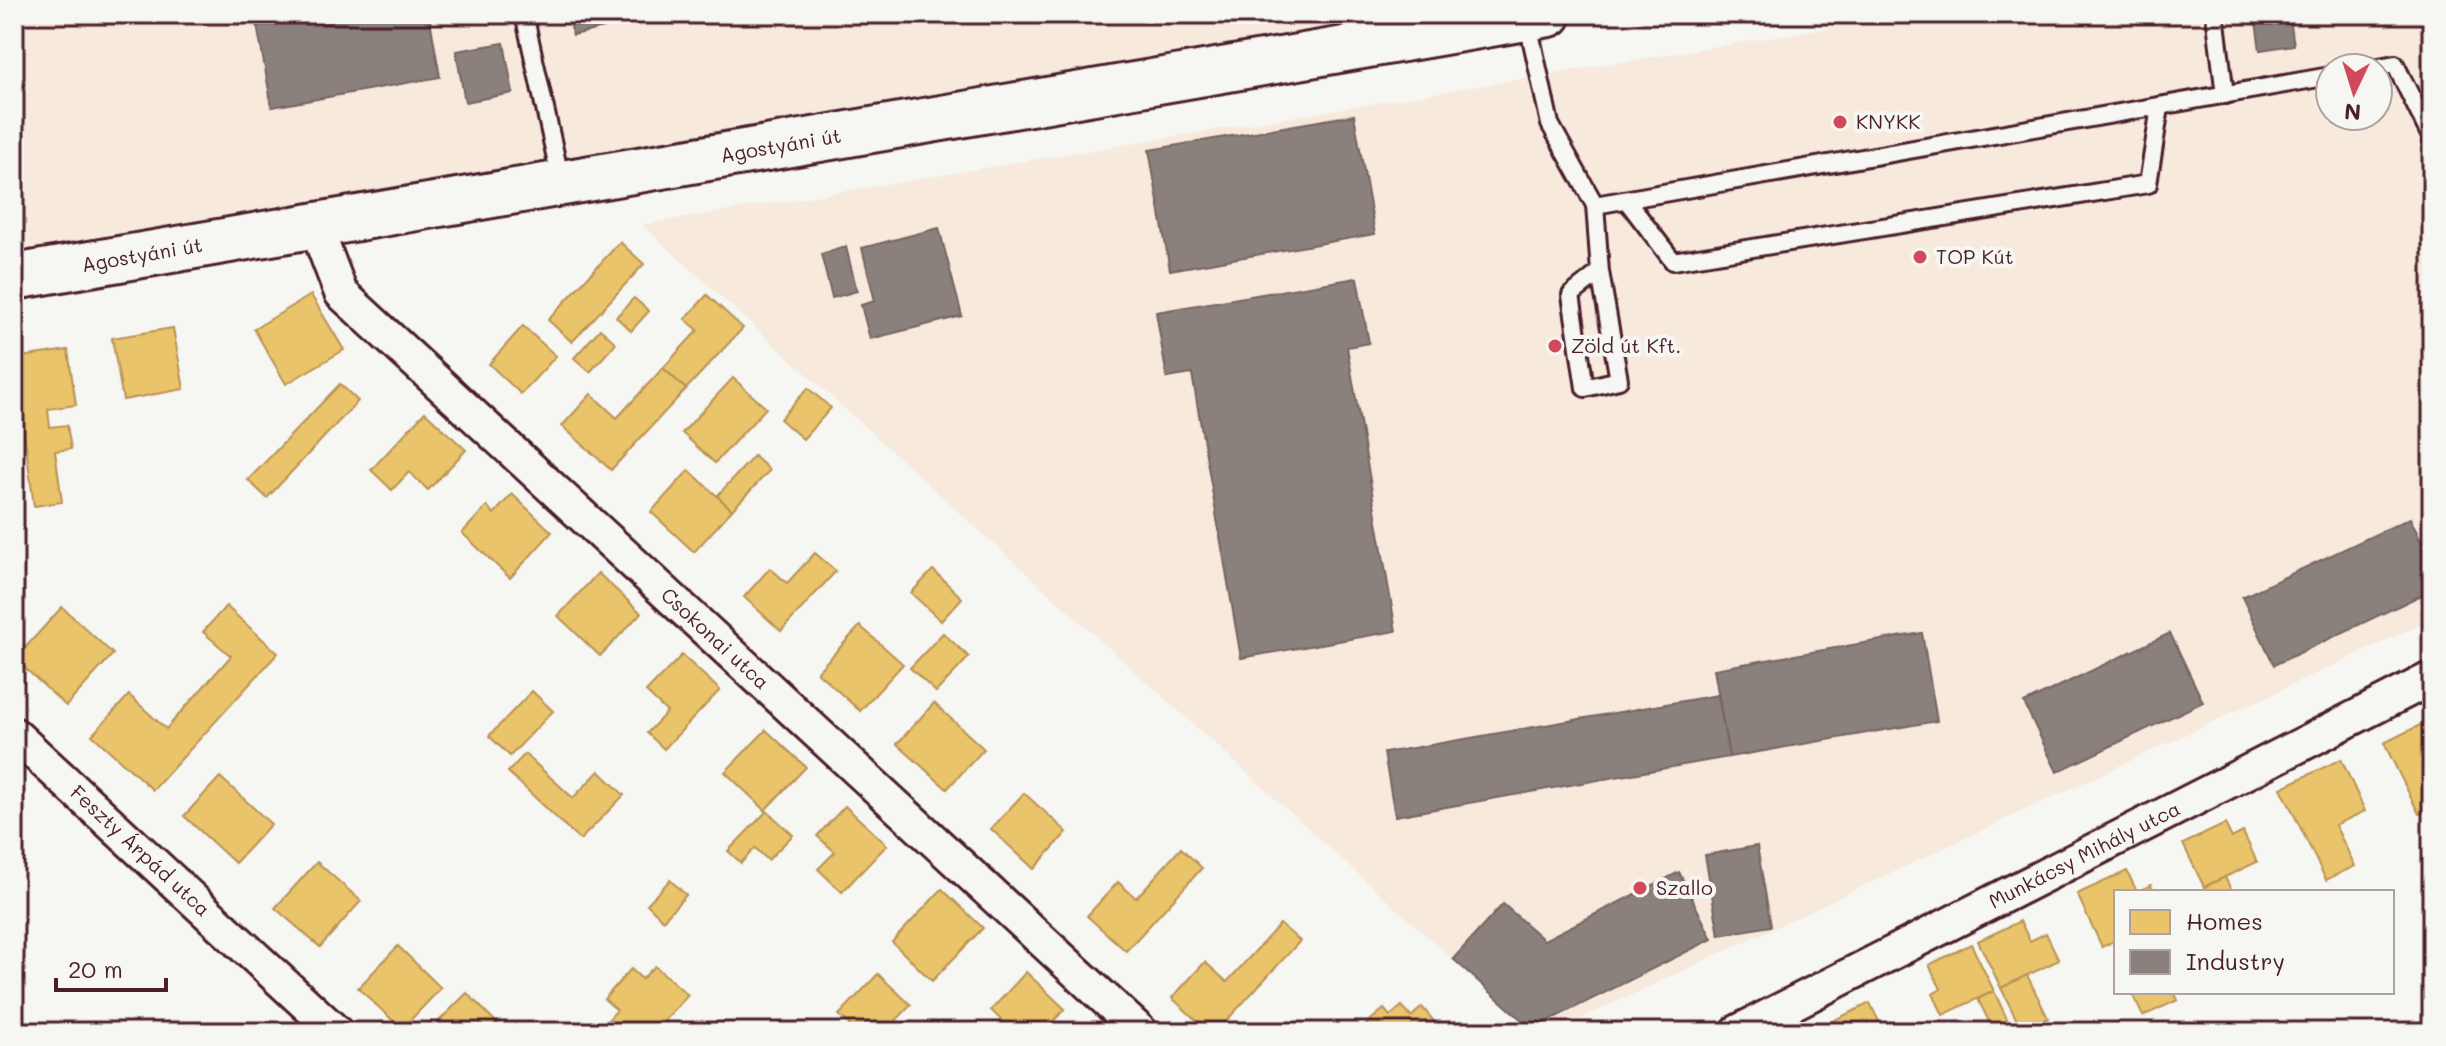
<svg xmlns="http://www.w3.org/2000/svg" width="2446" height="1046" viewBox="0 0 2446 1046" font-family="Mali,sans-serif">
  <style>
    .built { fill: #f7e9dc; fill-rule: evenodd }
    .homes { fill: #e9c46a; stroke: #b99257; stroke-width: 2 }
    .industry { fill: #8a817c; stroke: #776464; stroke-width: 2 }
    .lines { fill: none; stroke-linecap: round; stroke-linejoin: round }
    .service-casing { stroke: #4a1f2b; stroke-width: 22 }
    .minor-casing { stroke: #4a1f2b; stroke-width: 38 }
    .secondary-casing { stroke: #4a1f2b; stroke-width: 50 }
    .service { stroke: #f6f6f2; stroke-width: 16 }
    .minor { stroke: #f6f6f2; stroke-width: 32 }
    .secondary { stroke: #f6f6f2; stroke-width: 44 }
    .poi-dot { fill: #d1495b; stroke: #f6f6f2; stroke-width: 3 }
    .labels { text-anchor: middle; stroke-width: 8; stroke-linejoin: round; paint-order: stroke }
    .poi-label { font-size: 20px; fill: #4a1f2b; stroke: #f6f6f2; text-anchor: start }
    .street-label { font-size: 20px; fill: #4a1f2b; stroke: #f6f6f2 }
  </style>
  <rect width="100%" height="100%" fill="#f6f6f2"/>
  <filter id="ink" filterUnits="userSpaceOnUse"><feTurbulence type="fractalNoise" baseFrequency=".0125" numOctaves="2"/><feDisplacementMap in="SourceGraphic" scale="16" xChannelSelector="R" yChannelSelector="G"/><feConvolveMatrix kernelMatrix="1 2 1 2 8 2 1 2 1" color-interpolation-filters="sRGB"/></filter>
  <g filter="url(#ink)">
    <g class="built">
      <polygon points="14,14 1549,14 14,277"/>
      <path d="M1910,14h522v605l-880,413h-19l-891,-807zM2330,68h48v48h-48z"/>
    </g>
    <g class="homes">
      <polygon points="620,242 644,264 572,342 548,320"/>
      <polygon points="311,295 344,350 286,384 254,329"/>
      <polygon points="707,295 743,328 686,389 663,368 698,330 685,319"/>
      <polygon points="634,298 649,311 631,331 616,317"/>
      <polygon points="523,326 556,356 521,394 489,364"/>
      <polygon points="173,328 184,389 123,400 112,338"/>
      <polygon points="600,329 616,343 590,372 574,358"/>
      <polygon points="68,350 76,405 48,409 50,427 67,425 71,449 55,451 62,502 34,506 14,358"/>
      <polygon points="663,368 686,389 611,470 562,426 591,394 617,418"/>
      <polygon points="733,378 766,408 715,463 682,433"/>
      <polygon points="340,384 358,401 267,498 248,480"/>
      <polygon points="808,388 831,408 803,439 780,419"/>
      <polygon points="425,412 466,450 428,490 409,472 392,490 371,470"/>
      <polygon points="754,456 770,470 732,510 717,496"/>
      <polygon points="689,470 732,510 694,552 651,512"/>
      <polygon points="512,494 552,532 510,578 462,533 487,506 494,514"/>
      <polygon points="815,553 836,571 781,631 744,597 770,568 787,583"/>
      <polygon points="933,570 962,598 941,621 911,593"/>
      <polygon points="598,573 641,613 600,656 558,616"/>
      <polygon points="226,606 278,653 153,790 92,735 129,695 166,729 231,656 203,632"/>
      <polygon points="62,607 113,654 66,706 15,659"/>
      <polygon points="860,626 903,664 860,711 817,672"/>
      <polygon points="943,633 969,657 936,692 910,668"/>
      <polygon points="682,655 720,690 664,749 647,733 667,712 646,692"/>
      <polygon points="532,691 553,711 510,756 489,736"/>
      <polygon points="934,703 984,749 947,789 897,744"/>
      <polygon points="2432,719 2432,808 2419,814 2384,743"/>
      <polygon points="766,730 806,767 765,810 725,772"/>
      <polygon points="525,754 573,798 599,771 624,795 580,840 508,772"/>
      <polygon points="2341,759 2365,811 2335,825 2355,866 2326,880 2281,788"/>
      <polygon points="220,777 271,824 235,863 184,816"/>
      <polygon points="1024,793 1067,832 1034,869 991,829"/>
      <polygon points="845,806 887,845 842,892 818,869 835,852 817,836"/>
      <polygon points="767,811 793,835 768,860 755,848 741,863 728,851"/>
      <polygon points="2225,824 2232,838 2243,832 2257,862 2204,887 2183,844"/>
      <polygon points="1181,848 1202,868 1126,951 1087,916 1118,882 1136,898"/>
      <polygon points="317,862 361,901 320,947 275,908"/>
      <polygon points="2127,871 2137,892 2151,885 2154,892 2116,892 2116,940 2102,947 2077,894"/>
      <polygon points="2225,877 2232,892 2206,892 2204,887"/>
      <polygon points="670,880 686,895 663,920 647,904"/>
      <polygon points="942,889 983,928 932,981 892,942"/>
      <polygon points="2020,921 2030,941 2046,933 2059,960 2001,988 1978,941"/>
      <polygon points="1280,924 1300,941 1216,1032 1209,1032 1172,998 1205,962 1227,982"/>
      <polygon points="1971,944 1994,991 1943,1015 1933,994 1941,989 1929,965"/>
      <polygon points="398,946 441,988 402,1029 358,988"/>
      <polygon points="655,966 688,995 655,1032 601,1032 599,1030 617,1010 604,999 631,969 642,979"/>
      <polygon points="1026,972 1065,1009 1043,1032 1013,1032 991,1010"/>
      <polygon points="878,974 911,1005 885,1032 843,1032 850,1025 839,1015"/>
      <polygon points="2027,975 2048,1018 2022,1031 2001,988"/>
      <polygon points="1994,991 2013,1032 1994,1032 1978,999"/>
      <polygon points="2131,992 2174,992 2178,1000 2143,1016"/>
      <polygon points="467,993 506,1032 428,1032"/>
      <polygon points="1870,1003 1884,1032 1820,1032 1818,1028"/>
      <polygon points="1402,1006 1411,1017 1422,1007 1443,1032 1373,1032 1366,1024 1384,1009 1390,1016"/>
    </g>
    <g class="industry">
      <polygon points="255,14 429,14 440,77 272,107"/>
      <polygon points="568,14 666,14 573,35"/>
      <polygon points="2255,14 2289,14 2294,45 2260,50"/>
      <polygon points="504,43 513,93 465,102 456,51"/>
      <polygon points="1354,115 1375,234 1170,270 1149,150"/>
      <polygon points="939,228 962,316 870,339 861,305 875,301 862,248"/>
      <polygon points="846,247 857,291 832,298 821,254"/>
      <polygon points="1357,278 1369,343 1347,347 1396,631 1241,658 1192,374 1167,378 1156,312"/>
      <polygon points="2410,518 2432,564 2432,590 2274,665 2242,597"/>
      <polygon points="1922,633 1937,721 1729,757 1714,669"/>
      <polygon points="2170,633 2203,702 2057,772 2024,703"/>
      <polygon points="1718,695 1729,757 1395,816 1384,753"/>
      <polygon points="1757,846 1771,926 1719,935 1705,855"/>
      <polygon points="1679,872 1712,939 1532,1029 1453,959 1503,904 1544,940"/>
    </g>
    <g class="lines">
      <g class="service-casing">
        <g id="service">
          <polyline points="524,14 561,181"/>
          <polyline points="2215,14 2225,95"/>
          <polyline points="1527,19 1550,124 1595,205 2330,76"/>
          <polyline points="2373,68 2395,64 2432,139"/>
          <polyline points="1627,201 1673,261 2148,184 2160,107"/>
          <polyline points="1595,205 1600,272 1571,295 1585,388 1619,380 1600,272"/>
        </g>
      </g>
      <g class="minor-casing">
        <g id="minor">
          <path id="s1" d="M315,225l26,68 800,739"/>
          <path id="s2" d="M14,734l322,298"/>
          <path id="s3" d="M1737,1032l695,-354"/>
        </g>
      </g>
      <g class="secondary-casing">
        <g id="secondary">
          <path id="s4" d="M14,277l1535,-263"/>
        </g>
      </g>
      <use href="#service" class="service"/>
      <use href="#minor" class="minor"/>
      <use href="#secondary" class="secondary"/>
    </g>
  </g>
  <g class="poi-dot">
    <circle cx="1840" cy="122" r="8"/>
    <circle cx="1920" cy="257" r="8"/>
    <circle cx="1555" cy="346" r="8"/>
    <circle cx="1640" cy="888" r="8"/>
  </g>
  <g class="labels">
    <g class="poi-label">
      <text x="1856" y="129">KNYKK</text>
      <text x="1936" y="264">TOP Kút</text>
      <text x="1571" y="353">Zöld út Kft.</text>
      <text x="1656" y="895">Szallo</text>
    </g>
    <g class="street-label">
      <text dy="7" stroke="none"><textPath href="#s4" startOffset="778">Agostyáni út</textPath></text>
      <text dy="7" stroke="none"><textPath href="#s4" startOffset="130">Agostyáni út</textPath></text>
      <text dy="7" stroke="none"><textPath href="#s1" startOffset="582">Csokonai utca</textPath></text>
      <text dy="7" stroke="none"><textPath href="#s2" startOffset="172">Feszty Árpád utca</textPath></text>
      <text dy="7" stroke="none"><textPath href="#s3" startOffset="390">Munkácsy Mihály utca</textPath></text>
    </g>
  </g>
  <rect width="2446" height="1046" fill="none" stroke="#f6f6f2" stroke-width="48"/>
  <rect x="24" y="24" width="2398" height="998" fill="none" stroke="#4a1f2b" stroke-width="3" filter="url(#ink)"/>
  <rect x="2114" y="890" width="280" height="104" fill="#f6f6f2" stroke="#b1a0a2" stroke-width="2"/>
  <rect x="2130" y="910" width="40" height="24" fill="#e9c46a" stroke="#b1a0a2" stroke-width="2"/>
  <text x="2186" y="930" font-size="24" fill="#4a1f2b">Homes</text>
  <rect x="2130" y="950" width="40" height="24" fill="#8a817c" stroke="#b1a0a2" stroke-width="2"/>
  <text x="2186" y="970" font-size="24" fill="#4a1f2b">Industry</text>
  <g transform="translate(2354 92) rotate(184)"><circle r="38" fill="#f6f6f2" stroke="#b1a0a2" stroke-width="2"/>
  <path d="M0-6L14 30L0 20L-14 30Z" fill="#d1495b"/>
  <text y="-12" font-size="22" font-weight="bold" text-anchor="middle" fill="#4a1f2b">N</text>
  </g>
  <path d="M56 978v12h110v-12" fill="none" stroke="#4a1f2b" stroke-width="4"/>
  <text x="68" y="978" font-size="24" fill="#4a1f2b" stroke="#f6f6f2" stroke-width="6" paint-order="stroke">20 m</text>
</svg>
